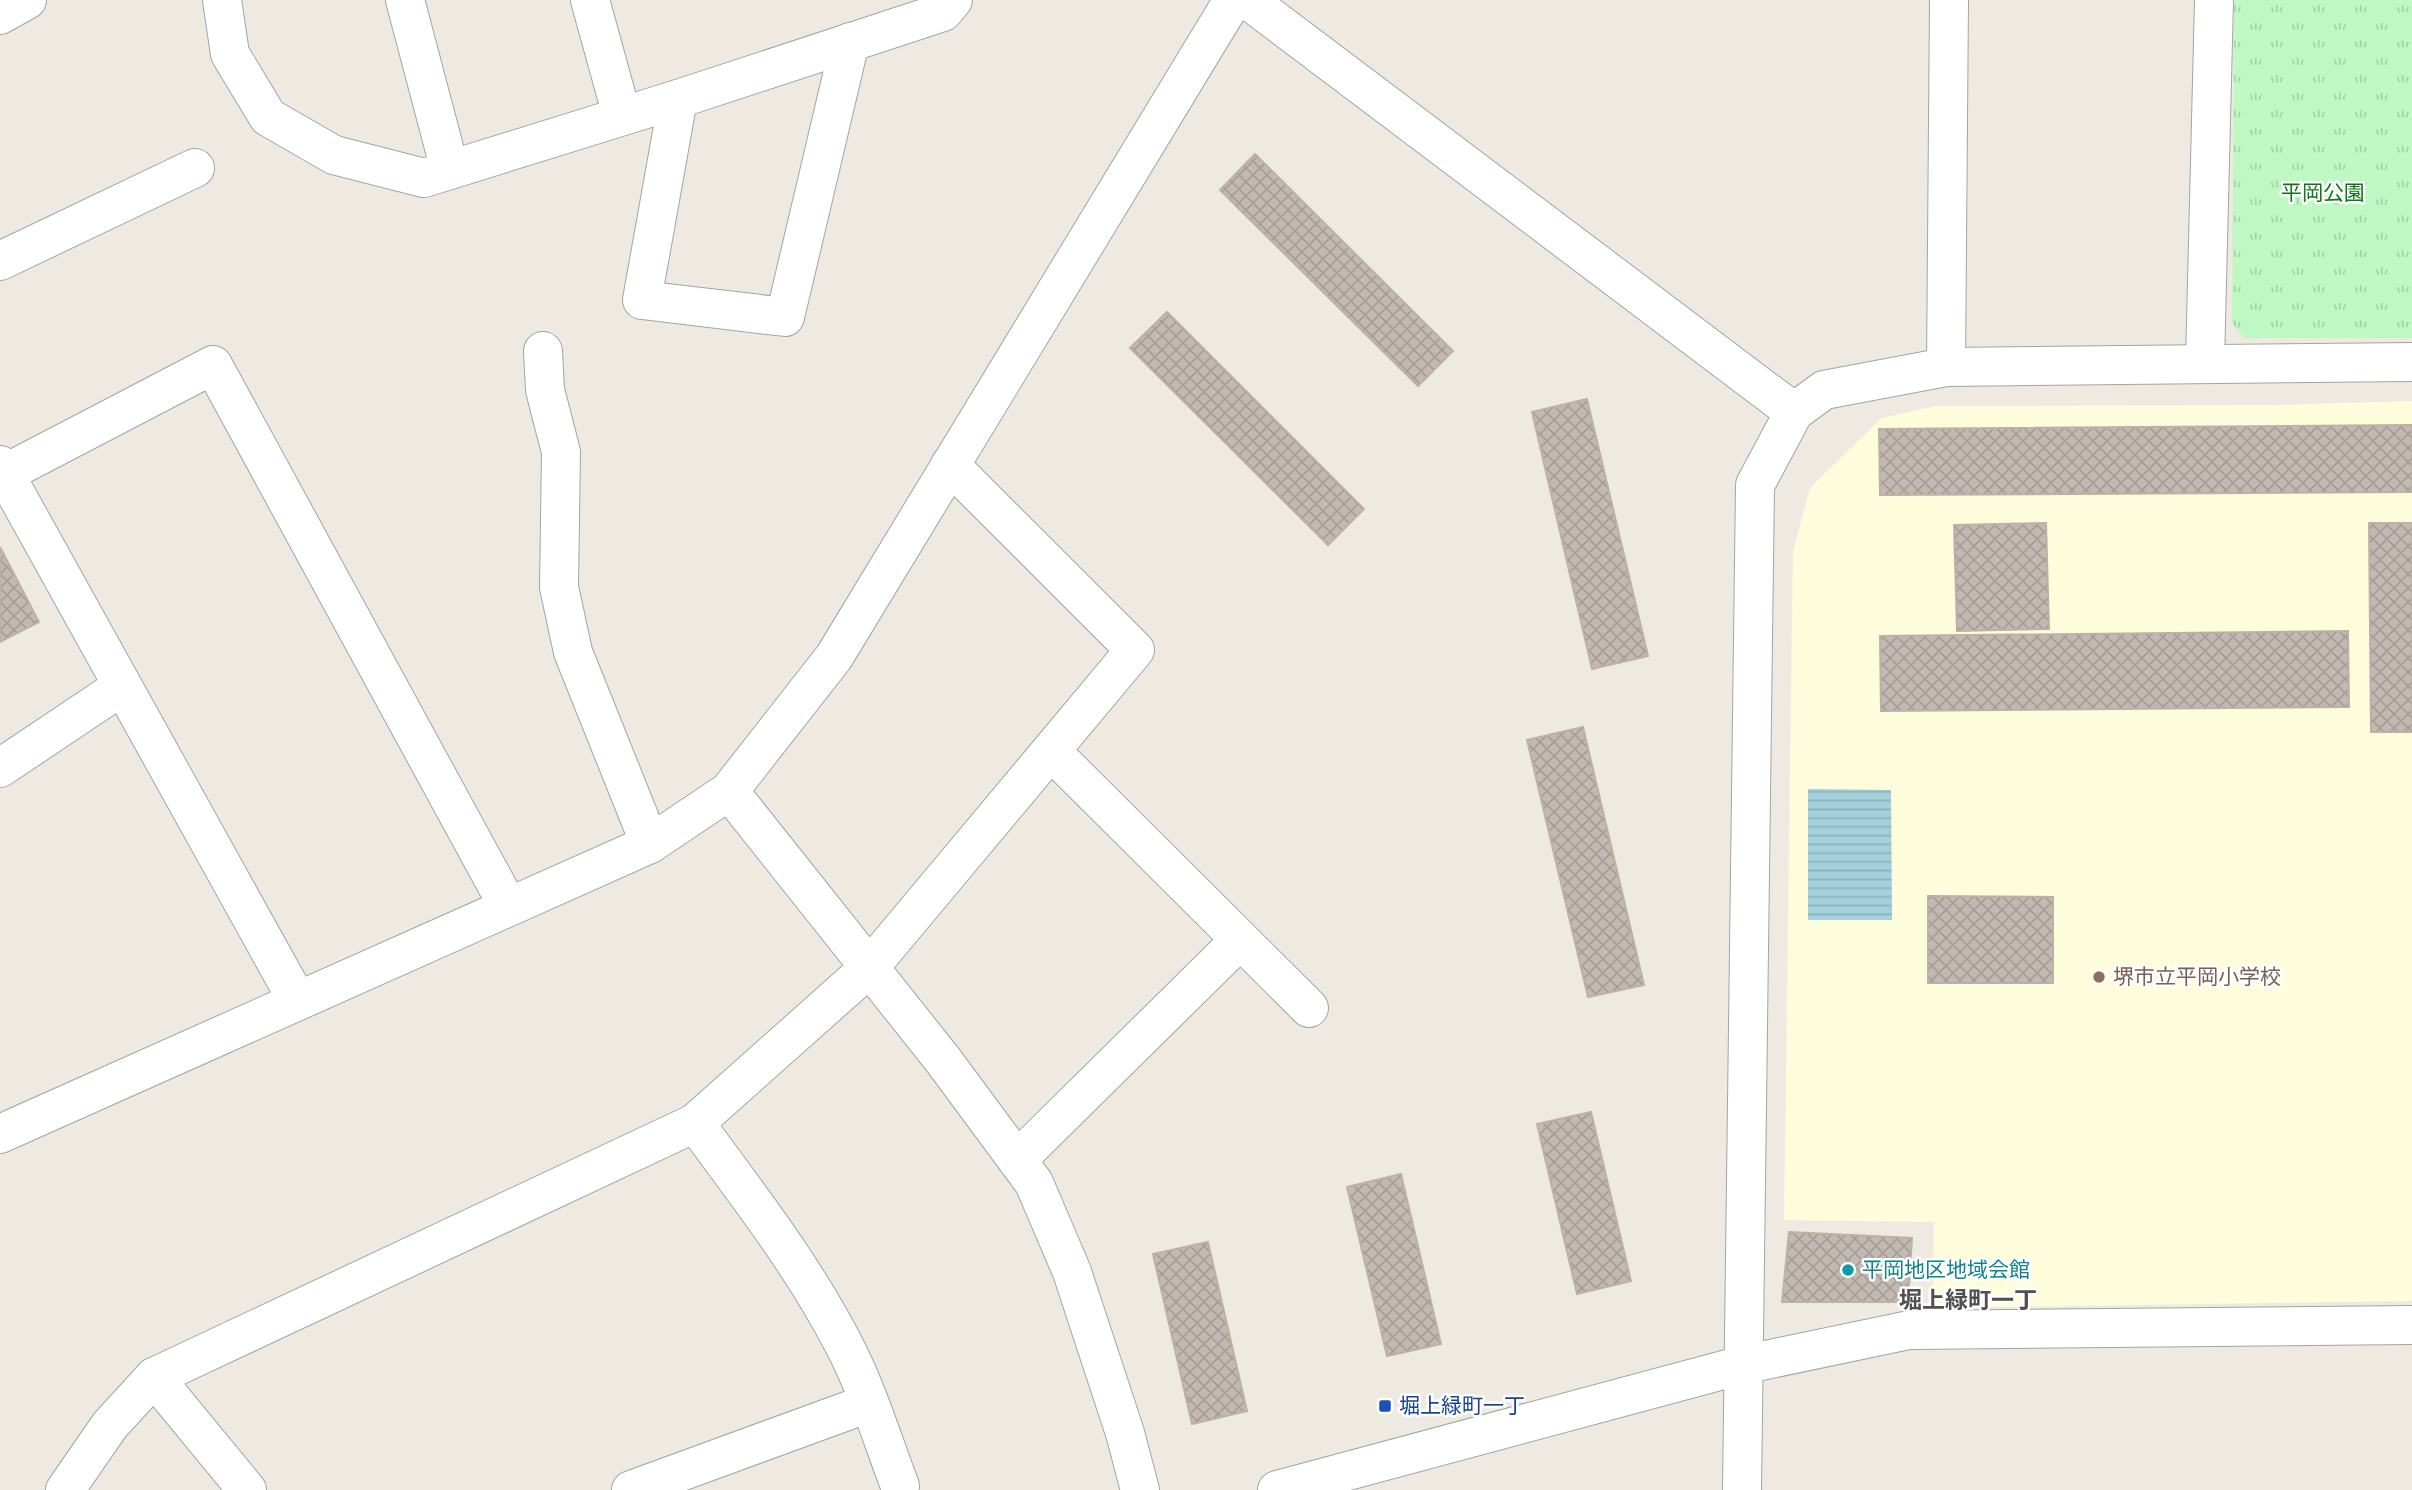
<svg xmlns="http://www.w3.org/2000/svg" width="2412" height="1490" viewBox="0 0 2412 1490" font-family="'Sofia Sans Condensed','Noto Sans JP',sans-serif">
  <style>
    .education { fill: #fefddb }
    .park { fill: url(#park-tufts) }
    .water { fill: url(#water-rules) }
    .building { fill: url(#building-cross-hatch); stroke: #bfb0a5; stroke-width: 2 }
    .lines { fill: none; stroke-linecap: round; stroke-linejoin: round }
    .minor-casing { stroke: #a4a4a4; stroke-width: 40 }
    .minor { stroke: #fff; stroke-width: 38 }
    .education-dot { fill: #8d6e63; stroke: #fff; stroke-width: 2.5 }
    .culture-dot { fill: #0f9aa8; stroke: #fff; stroke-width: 2.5 }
    .transit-dot { fill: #1a4fb4; stroke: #fff; stroke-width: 2.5 }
    .labels { text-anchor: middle; stroke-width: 5; stroke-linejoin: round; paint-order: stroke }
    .park-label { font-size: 21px; fill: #0d7813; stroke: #fff }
    .education-label { font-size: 21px; fill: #785e54; stroke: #fff; text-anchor: start }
    .culture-label { font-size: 21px; fill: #0d838f; stroke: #fff; text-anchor: start }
    .transit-label { font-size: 21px; fill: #164399; stroke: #fff; text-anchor: start }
    .neighbourhood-label { font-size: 23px; font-weight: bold; fill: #505050; stroke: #fff }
  </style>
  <defs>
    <pattern id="park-tufts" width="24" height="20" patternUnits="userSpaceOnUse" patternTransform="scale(1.75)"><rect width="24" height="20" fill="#bff8c2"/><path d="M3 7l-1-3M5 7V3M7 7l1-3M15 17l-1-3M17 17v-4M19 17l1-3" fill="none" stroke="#a4d4a6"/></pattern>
    <pattern id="water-rules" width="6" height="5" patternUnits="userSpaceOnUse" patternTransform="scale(1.75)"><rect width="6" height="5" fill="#a3d0db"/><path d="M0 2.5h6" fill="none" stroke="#8cb2bc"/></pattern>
    <pattern id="building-cross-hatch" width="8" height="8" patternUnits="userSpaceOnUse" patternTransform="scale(1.75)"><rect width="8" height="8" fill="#c2b9b2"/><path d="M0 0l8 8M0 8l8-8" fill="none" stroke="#a69f99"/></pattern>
  </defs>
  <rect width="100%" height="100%" fill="#eeeae2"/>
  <polygon class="education" points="2412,401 2412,1301 1932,1308 1934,1222 1784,1220 1793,552 1810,488 1882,418 1936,406 2273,405"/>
  <polygon class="park" points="2234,0 2412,0 2412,338 2244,338 2232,323"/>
  <polygon class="water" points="1808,789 1891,790 1892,920 1808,920"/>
  <g class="building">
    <polygon points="1255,154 1453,351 1418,386 1220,190"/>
    <polygon points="1167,312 1364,509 1328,545 1130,348"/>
    <polygon points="1587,399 1648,656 1592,669 1532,412"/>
    <polygon points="2412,425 2412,492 1880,495 1879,429"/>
    <polygon points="2046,523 2049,629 1957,631 1954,525"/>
    <polygon points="2369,523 2412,523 2412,732 2371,732"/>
    <polygon points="0,547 39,622 0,642"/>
    <polygon points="2348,631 2349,707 1881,711 1880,636"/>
    <polygon points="1583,727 1644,985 1588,997 1527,740"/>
    <polygon points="1928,896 2053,897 2053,983 1928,983"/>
    <polygon points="1591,1112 1631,1281 1577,1294 1537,1124"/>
    <polygon points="1401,1174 1441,1344 1387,1356 1347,1187"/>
    <polygon points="1789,1232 1912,1238 1908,1302 1782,1302"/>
    <polygon points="1208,1242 1247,1411 1192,1424 1153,1254"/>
  </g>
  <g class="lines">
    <g class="minor-casing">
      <g id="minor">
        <polyline points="222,0 230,54 268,117 334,155 424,178 678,99 943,12 953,0"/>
        <polyline points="405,0 450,170"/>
        <polyline points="590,0 622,116"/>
        <polyline points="1248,0 1794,412"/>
        <polyline points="0,15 27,0"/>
        <polyline points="678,99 642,300 785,317 850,42"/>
        <polyline points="0,261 195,168"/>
        <polyline points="543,351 545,390 561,452 559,587 573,652 650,844"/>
        <polyline points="2205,363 2214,0"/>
        <polyline points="1946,367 1949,0"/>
        <polyline points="0,465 297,1000"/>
        <polyline points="4,474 213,365 508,906"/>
        <polyline points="1051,751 1309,1008"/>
        <polyline points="0,768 121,687"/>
        <polyline points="729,791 943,1060 1034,1183 1072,1272 1125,1433 1140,1490"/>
        <path d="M695,1123c52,71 107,141 148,220 24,45 39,96 57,143"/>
        <polyline points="0,1134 650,844 729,791 834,657 1233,0"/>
        <polyline points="1017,1160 1240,940"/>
        <polyline points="154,1377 247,1490"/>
        <polyline points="65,1490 110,1425 154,1377 695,1123 869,968 1135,650 950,465"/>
        <polyline points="631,1490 869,1403"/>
        <polyline points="1277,1490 1742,1365 1909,1330 2412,1325"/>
        <polyline points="1742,1490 1755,485 1794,412 1824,390 1946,367 2412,362"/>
      </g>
    </g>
    <use href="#minor" class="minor"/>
  </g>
  <circle class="education-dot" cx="2099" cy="977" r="7"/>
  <circle class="culture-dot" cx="1848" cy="1270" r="7"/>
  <rect class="transit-dot" x="1378" y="1399" width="14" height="14" rx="3.5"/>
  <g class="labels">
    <g class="park-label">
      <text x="2323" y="200">平岡公園</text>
    </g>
    <g class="education-label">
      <text x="2113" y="984">堺市立平岡小学校</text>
    </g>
    <g class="culture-label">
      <text x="1862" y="1277">平岡地区地域会館</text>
    </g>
    <g class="transit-label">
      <text x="1399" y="1413">堀上緑町一丁</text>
    </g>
    <g class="neighbourhood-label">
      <text x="1968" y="1308">堀上緑町一丁</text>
    </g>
  </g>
</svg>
